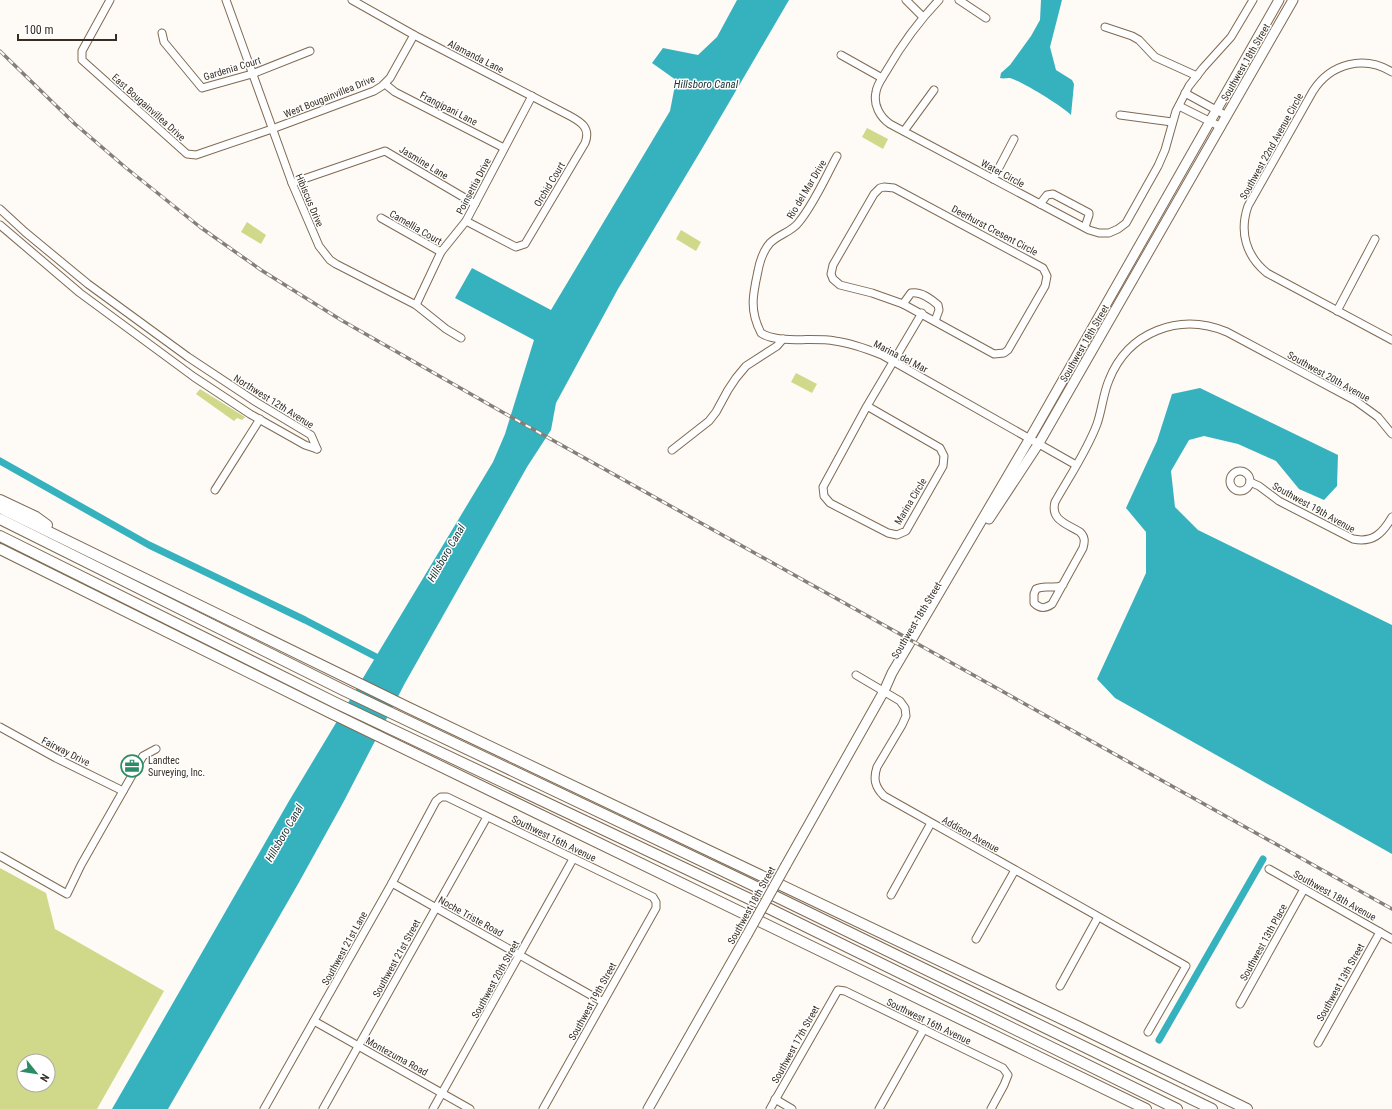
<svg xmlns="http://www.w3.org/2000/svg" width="1392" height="1109" viewBox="0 0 1392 1109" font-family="'Roboto Condensed',sans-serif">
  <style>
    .green { fill: #d0d989; fill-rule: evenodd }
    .water { fill: #36b2bf }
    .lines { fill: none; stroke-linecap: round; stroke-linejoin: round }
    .canal { stroke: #36b2bf; stroke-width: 7 }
    .minor-casing { stroke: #7f6a53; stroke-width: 9 }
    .major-casing { stroke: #7f6a53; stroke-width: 11 }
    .highway-casing { stroke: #7f6a53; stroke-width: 12 }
    .minor { stroke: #fff; stroke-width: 7 }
    .major { stroke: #fff; stroke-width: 9 }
    .highway { stroke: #fff; stroke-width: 10 }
    .rail-casing { stroke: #867f77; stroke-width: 3.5 }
    .rail { stroke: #fff; stroke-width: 2; stroke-dasharray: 6; stroke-linecap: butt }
    .major-bridge-casing { stroke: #7f6a53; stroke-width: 11; stroke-linecap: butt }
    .major-bridge { stroke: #fff; stroke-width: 9 }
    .labels { text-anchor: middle; stroke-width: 3; stroke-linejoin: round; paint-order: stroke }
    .street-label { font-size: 10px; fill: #362e24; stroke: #fff }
    .poi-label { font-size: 10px; fill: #362e24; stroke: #fff; text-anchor: start }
    .water-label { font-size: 11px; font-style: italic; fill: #192f31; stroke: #fff }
  </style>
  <rect width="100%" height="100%" fill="#fefaf5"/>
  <g class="green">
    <polygon points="867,128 888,139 883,149 862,137"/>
    <polygon points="247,222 266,235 261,244 241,232"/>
    <polygon points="681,230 701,242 696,251 676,239"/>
    <polygon points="796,373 817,384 812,393 791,382"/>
    <polygon points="200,389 245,417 242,420 237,418 234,421 196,394"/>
    <path d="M0,868l46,25 9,36 109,62 -67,118h-97zM24,1061h24v24h-24z"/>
  </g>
  <g class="water">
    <polygon points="737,0 789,0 703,147 618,289 556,403 551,430 527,467 405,683 344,801 298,884 168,1109 112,1109 289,801 493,462 505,434 534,340 455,298 472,268 551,310 670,111 676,80 652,63 663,48 698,55 717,37"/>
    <path d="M1041,0h21l-12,47 6,23 16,10 2,4 -3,31c-9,-9 -50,-34 -61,-37 -3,0 -7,1 -10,0l1,-5 9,-8 21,-29 9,-16z"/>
    <polygon points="1200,388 1338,455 1337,486 1324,500 1299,489 1276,461 1238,444 1204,436 1189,440 1171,471 1175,507 1198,530 1392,625 1392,854 1115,698 1097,679 1146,573 1146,532 1126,508 1157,441 1172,394"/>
  </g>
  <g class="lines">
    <g class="canal">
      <polyline points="0,461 149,545 305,620 384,661"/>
      <polyline points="1159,1040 1263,859"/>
    </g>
    <g class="minor-casing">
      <g id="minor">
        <polyline points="110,0 82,51 82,60 187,154 196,155 272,129 374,91 382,86 390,78 414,35"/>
        <polyline points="226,0 292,183 319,246 330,260 336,264 416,305 446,329 461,338"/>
        <path d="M352,0l62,35 156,81c11,6 21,12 15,27l-60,101 -9,3 -4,-2 -46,-24"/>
        <polyline points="906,0 923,17"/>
        <path d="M939,0c-21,22 -37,44 -52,70 -4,7 -10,14 -11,22 -3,13 4,25 14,32l199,106 10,3h10l9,-4 8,-6 32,-57 7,-16 11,-39 13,-25 14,-18 28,-31 22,-37"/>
        <polyline points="959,0 986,18"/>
        <polyline points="1105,27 1132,36 1139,40 1155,57 1197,76"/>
        <polyline points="162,33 164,42 202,88 252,74 310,51"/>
        <polyline points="841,55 882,78"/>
        <path d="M1392,72c-28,-17 -61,-9 -79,19l-65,115c-9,26 -2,50 19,67l125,67"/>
        <polyline points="385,84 395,92 504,148"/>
        <polyline points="1185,93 1227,116"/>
        <polyline points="1179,106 1221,127"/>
        <polyline points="1120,115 1172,122"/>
        <polyline points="904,131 934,90"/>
        <path d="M837,156c-12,22 -22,46 -38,66 -7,10 -20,12 -29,21 -7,8 -10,17 -12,28 -5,23 -9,39 3,62 16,11 53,4 74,8 16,2 32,8 47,14l194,110"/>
        <polyline points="993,179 1014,139"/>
        <polyline points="292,183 385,151 475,204"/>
        <polygon points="884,187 894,188 1043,268 1047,276 1045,286 1008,350 1004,353 994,354 903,304 872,293 840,285 833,279 831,274 833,265 874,194 880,188"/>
        <polyline points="1040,204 1047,195 1053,194 1089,213 1089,215 1085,227"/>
        <polyline points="0,209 25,232 88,284 188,357 256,402 311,435 317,449"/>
        <polyline points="381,218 441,252"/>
        <polyline points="0,225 80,293 194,377 250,414 305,445 317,449"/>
        <path d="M903,304l8,-11c10,-2 20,6 27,12l1,5 -4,11"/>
        <polyline points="416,305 441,252 466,221 532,96"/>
        <polyline points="1337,311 1375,239"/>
        <polyline points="867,406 940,448 944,456 943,466 906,531 897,535 888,533 830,503 824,496 823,487 867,406 922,313"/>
        <polyline points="672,450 709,421 716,412 728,390 736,378 746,366 777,346 783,339"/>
        <circle cx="1240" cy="481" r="10"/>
        <path d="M1250,482l9,4 20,15 74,38c20,4 29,-5 39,-22"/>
        <polyline points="215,490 260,419"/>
        <path d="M1063,585c-9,5 -18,-1 -27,4l-2,5v9c6,6 11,6 18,1l31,-56c2,-7 2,-11 -3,-16 -13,-8 -30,-12 -25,-30 14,-25 32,-51 42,-78 5,-14 6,-30 12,-44 19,-48 70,-68 118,-48l129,69 22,16 14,17"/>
        <path d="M856,675l44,26 5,7 1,8 -4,9 -25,42c-4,12 -2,20 7,29l302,170 -38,66"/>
        <polyline points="0,727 56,758 123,791"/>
        <polyline points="0,856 67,894 81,865 143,756 156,749"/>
        <polyline points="1269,869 1392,939"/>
        <polyline points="392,883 603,1002"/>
        <polyline points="891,895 931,823"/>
        <polyline points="976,939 1015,870"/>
        <polyline points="1060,986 1098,917"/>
        <polyline points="1240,1004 1304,889"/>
        <polyline points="314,1021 470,1109"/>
        <polyline points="1318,1043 1380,932"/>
        <polyline points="775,1099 792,1109"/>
        <polyline points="264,1109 392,883 436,801 441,797 447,797 653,897 656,902 656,908 543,1109"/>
        <polyline points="323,1109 487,817"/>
        <polyline points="433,1109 573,859"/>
        <polyline points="770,1109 838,990 845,991 1003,1068 1008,1075 1004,1085 991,1109"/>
        <polyline points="879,1109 924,1029"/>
      </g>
    </g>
    <g class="major-casing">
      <g id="major">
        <polyline points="989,519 1039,443 1293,0"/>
        <polyline points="786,865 884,691 892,673 1030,438 1279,0"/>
        <polyline points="648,1109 747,935"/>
      </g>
    </g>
    <g class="highway-casing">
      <g id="highway">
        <polyline points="0,500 36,517 47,525"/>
        <polyline points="0,508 407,707 1079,1027 1247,1109"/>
        <polyline points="0,519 343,690 744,881 1212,1109"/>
        <polyline points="0,536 336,703 756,902 1177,1109"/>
        <polyline points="0,549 331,713 1146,1109"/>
      </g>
    </g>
    <use href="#minor" class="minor"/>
    <use href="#major" class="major"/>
    <use href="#highway" class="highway"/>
    <g class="rail-casing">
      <polyline id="rail" points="0,51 75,124 125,167 200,227 261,270 341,320 504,413 1392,909"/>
    </g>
    <use href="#rail" class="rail"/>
    <g class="major-bridge-casing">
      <polyline id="major-bridge" points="747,935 786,865"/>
    </g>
    <use href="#major-bridge" class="major-bridge"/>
  </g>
  <defs>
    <g id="office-ring" transform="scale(1.15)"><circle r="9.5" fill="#fff" stroke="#2d8c65" stroke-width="1.5"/><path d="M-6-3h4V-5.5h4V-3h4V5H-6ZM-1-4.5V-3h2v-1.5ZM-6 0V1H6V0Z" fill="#2d8c65"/></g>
  </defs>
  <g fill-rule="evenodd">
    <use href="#office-ring" x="132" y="766"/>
  </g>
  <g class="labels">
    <g class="street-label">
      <text transform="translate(476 56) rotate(27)" y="4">Alamanda Lane</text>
      <text transform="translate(1245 62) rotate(-60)" y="4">Southwest 18th Street</text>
      <text transform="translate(232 68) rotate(-17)" y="4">Gardenia Court</text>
      <text transform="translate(329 96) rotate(-22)" y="4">West Bougainvillea Drive</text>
      <text transform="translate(149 107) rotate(42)" y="4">East Bougainvillea Drive</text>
      <text transform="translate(449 108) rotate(27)" y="4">Frangipani Lane</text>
      <text transform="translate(1271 146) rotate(-61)" y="4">Southwest 22nd Avenue Circle</text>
      <text transform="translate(424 162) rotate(31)" y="4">Jasmine Lane</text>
      <text transform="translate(1003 173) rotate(28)" y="4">Water Circle</text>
      <text transform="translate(549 184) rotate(-59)" y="4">Orchid Court</text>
      <text transform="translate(473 186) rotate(-62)" y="4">Poinsettia Drive</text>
      <text transform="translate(806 189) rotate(-59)" y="4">Rio del Mar Drive</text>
      <text transform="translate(310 200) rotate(67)" y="4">Hibiscus Drive</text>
      <text transform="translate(416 227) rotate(30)" y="4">Camellia Court</text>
      <text transform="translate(995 230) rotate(28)" y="4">Deerhurst Cresent Circle</text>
      <text transform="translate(1084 343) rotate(-60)" y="4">Southwest 18th Street</text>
      <text transform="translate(901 356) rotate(27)" y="4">Marina del Mar</text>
      <text transform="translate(1329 376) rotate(29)" y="4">Southwest 20th Avenue</text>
      <text transform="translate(274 401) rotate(32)" y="4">Northwest 12th Avenue</text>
      <text transform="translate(910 501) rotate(-59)" y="4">Marina Circle</text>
      <text transform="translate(1314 507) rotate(29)" y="4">Southwest 19th Avenue</text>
      <text transform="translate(916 620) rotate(-59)" y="4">Southwest 18th Street</text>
      <text transform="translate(66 751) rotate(27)" y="4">Fairway Drive</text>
      <text transform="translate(971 834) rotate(29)" y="4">Addison Avenue</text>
      <text transform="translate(554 838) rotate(26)" y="4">Southwest 16th Avenue</text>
      <text transform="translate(1335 895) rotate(29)" y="4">Southwest 18th Avenue</text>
      <text transform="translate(751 905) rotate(-61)" y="4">Southwest 18th Street</text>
      <text transform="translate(471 916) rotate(29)" y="4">Noche Triste Road</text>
      <text transform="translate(1263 942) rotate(-61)" y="4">Southwest 13th Place</text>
      <text transform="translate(344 948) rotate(-61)" y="4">Southwest 21st Lane</text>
      <text transform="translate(396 958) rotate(-61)" y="4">Southwest 21st Street</text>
      <text transform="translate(495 979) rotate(-61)" y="4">Southwest 20th Street</text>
      <text transform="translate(1340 982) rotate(-61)" y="4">Southwest 13th Street</text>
      <text transform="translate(592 1001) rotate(-61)" y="4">Southwest 19th Street</text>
      <text transform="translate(929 1021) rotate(26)" y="4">Southwest 16th Avenue</text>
      <text transform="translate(795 1044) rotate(-61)" y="4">Southwest 17th Street</text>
      <text transform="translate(397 1056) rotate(29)" y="4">Montezuma Road</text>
    </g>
    <g class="poi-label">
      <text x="148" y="764">Landtec<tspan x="148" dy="12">Surveying, Inc.</tspan></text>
    </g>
    <g class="water-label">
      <text x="706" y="88">Hillsboro Canal</text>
      <text transform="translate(446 553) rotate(-60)" y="4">Hillsboro Canal</text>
      <text transform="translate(284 833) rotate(-60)" y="4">Hillsboro Canal</text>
    </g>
  </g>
  <g transform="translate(36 1073) rotate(120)"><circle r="19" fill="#ffffff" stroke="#afaba7"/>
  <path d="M0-3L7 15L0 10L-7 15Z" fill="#2d8c65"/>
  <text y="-6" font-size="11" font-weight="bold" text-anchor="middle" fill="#362e24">N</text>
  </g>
  <path d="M18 34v6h98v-6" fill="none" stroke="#362e24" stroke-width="2"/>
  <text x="24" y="34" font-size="12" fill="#362e24" stroke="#ffffff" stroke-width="3" paint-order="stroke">100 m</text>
</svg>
